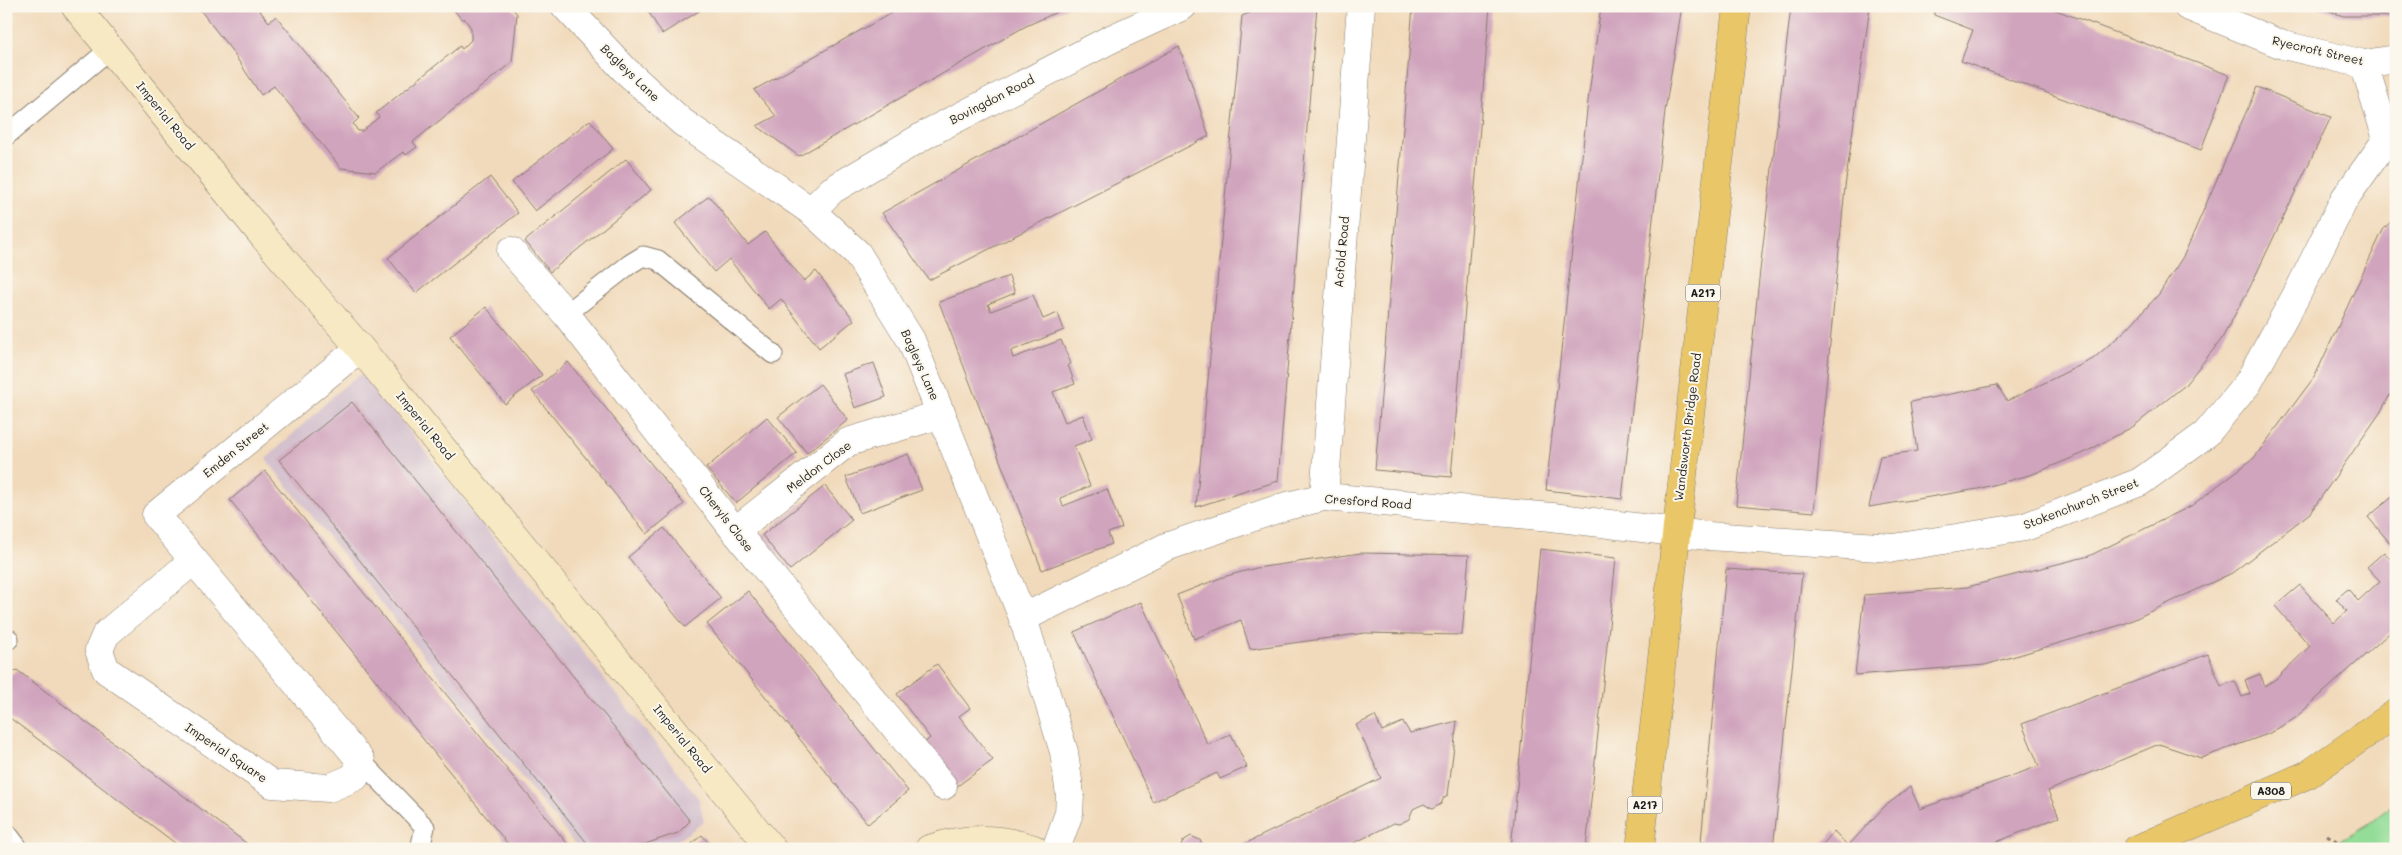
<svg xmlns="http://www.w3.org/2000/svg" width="2402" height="855" viewBox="0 0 2402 855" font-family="Mali,sans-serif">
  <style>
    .industrial { fill: #d1bdcc }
    .green { fill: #93dd98; stroke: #587c5a }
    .building { fill: #d0a4bd }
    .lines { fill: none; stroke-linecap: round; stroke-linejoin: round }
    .lane-casing { stroke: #867b6c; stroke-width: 21 }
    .street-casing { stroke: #867b6c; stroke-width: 29 }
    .secondary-casing { stroke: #867b6c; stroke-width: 29 }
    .primary-casing { stroke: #867b6c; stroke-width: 29 }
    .path { stroke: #867b6c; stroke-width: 3; stroke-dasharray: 4 4; stroke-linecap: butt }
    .lane { stroke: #fff; stroke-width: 19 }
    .street { stroke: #fff; stroke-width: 28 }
    .secondary { stroke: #f6e9c3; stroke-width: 28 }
    .primary { stroke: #e9c769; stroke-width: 28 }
    .labels { text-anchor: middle; stroke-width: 4; stroke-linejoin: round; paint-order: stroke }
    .shield { fill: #fbf7ec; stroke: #5f5e5a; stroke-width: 1 }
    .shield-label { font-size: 11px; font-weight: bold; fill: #1c1c1c }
    .street-label { font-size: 12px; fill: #1c1c1c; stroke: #fbf7ec }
  </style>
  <rect width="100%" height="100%" fill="#fbf7ec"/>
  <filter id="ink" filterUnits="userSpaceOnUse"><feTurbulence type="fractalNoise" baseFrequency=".02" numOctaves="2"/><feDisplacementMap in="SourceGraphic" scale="10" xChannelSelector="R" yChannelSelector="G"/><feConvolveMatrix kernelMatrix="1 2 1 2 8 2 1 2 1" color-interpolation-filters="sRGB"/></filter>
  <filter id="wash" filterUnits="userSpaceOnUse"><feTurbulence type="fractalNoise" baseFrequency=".0096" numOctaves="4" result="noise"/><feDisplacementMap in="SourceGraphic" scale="20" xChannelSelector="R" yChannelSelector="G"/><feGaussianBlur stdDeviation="1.12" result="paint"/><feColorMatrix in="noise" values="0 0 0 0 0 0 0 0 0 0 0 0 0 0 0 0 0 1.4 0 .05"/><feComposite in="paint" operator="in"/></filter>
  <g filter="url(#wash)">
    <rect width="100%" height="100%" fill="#f1dabb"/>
    <polygon class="industrial" points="360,375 370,381 699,799 704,822 678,840 651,849 579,849 266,459 344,386"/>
    <polygon class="green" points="2396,802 2396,849 2324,849 2367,825"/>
    <g id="blocks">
      <g class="building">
        <polygon points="197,6 256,6 269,22 276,16 359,118 353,124 358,131 362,131 379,117 376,113 460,46 462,49 471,40 471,28 464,18 462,20 451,6 511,6 517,14 512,62 413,142 417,147 406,155 403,152 376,172 341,168 274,86 261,95 232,51"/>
        <polygon points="645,6 707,6 662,34"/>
        <polygon points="904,6 1070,6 1024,27 799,156 757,126 776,116 754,90"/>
        <polygon points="1266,6 1317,6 1278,481 1196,507 1242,16"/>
        <polygon points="1413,6 1490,6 1451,477 1375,470"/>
        <polygon points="1601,6 1682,6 1665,111 1622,499 1546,490 1588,101"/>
        <polygon points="1791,6 1870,6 1845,187 1814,512 1736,505 1758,288"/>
        <polygon points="1935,6 2045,6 2229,75 2201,150 1961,61 1973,30 1934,15"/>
        <polygon points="2316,6 2396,6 2396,16 2343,16"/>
        <polygon points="1179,46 1209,136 929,280 882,213"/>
        <polygon points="2257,87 2331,117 2250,287 2221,340 2184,386 2134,426 2084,453 2033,474 1978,489 1869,507 1880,456 1917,451 1910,402 1997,385 2007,401 2093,359 2126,330 2159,294 2184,255"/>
        <polygon points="590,120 613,149 535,211 512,182"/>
        <polygon points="626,159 651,190 550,272 525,241"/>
        <polygon points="490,177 518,213 416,293 388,258"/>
        <polygon points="709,196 748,245 765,232 804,281 816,271 854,320 819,348 781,299 769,309 729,259 714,272 675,223"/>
        <polygon points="2396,216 2396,384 2380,413 2310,513 2232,573 2124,624 1985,665 1855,675 1864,595 1967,587 2089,556 2191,506 2254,458 2315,376 2383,230"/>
        <polygon points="1009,276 1015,293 988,304 991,311 1033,295 1043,319 1058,313 1064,330 1011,351 1013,358 1061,340 1071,364 1068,365 1075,384 1053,392 1065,422 1083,415 1092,439 1074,446 1090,486 1060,498 1063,506 1107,489 1122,528 1108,533 1112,544 1042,570 939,302"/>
        <polygon points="486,307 542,375 505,404 450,336"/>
        <polygon points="568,362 684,504 647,534 532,391"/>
        <polygon points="874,363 886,397 855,408 843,374"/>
        <polygon points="820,384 848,420 807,453 778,417"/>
        <polygon points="352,402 690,821 678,833 630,849 592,849 279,460"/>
        <polygon points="767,417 797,453 736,503 706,468"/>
        <polygon points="908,454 922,490 860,513 846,477"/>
        <polygon points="265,471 570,847 512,849 230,500"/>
        <polygon points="825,486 852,520 790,570 762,535"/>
        <polygon points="2396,494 2396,550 2368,517"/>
        <polygon points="664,528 721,598 685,627 628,557"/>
        <polygon points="1540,549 1616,558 1586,849 1511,849"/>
        <polygon points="2384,552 2396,565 2396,627 2294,719 2268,734 2201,758 2159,744 2048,791 2059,817 1979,849 1819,849 1834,831 1848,846 1884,807 1910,787 1920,809 2039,766 2022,724 2208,654 2221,686 2235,681 2242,697 2250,694 2245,680 2260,674 2265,686 2277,678 2310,646 2275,606 2300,585 2334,623 2347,611 2336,599 2348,589 2358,601 2380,581 2367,567"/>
        <polygon points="1361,553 1469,555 1462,635 1365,633 1250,649 1241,620 1194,639 1177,595 1223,577 1256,568"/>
        <polygon points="1726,569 1802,574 1773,849 1701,842"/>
        <polygon points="748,591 908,791 868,824 707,624"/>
        <polygon points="1141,602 1208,745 1231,734 1247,767 1220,779 1217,773 1153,802 1074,632"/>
        <polygon points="937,664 970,708 959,716 993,760 956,787 923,744 930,738 897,694"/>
        <polygon points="17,670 41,688 254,849 183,849 6,715 6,678"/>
        <polygon points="1375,716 1382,731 1403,722 1410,733 1457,721 1448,795 1444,797 1441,804 1432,809 1424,804 1417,807 1413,809 1409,819 1399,824 1394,823 1342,849 1234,849 1381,778 1356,725"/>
        <polygon points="702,835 714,849 686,849"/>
        <polygon points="1191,836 1200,840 1204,849 1180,849 1183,841"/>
        <polygon points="1696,844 1728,847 1728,849 1695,849"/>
      </g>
    </g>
  </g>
  <g filter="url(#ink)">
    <use href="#blocks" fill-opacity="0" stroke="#867b6c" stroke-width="1"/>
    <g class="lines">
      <g class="lane-casing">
        <g id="lane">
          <polyline points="6,136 110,49"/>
          <polyline points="566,314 630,264 643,256 658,260 773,354"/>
          <polyline points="6,641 9,639"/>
          <polyline points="361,761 425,827 420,849"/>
          <polyline points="6,832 19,849"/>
        </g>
      </g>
      <g class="street-casing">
        <g id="street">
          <polyline points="565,6 625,70 682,122 811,211 857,253 911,340 1023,618 1064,752 1070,795 1069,813 1056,849"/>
          <polyline points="2187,6 2283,45 2364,64 2396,59"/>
          <polyline points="2364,64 2387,139"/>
          <polyline points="811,211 832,190 930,132 1111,39 1183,6"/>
          <polyline points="511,251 566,314 735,531 943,786"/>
          <polyline points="1324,497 1361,6"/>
          <polyline points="735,531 848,442 942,414"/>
          <polyline points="194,560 106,634 99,650 106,670 272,784 329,788 355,777 361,761 156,515 360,348"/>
          <polyline points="1023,618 1166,547 1283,507 1324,497 1552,517 1708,536 1894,548 2025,527 2140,482 2206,434 2248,383 2297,294 2345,198 2387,139 2396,135"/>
        </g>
      </g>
      <g class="secondary-casing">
        <g id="secondary">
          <polyline points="75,6 263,236 360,348 772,849"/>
          <path d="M929,849c35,-12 70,-12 105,0"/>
        </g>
      </g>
      <g class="primary-casing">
        <g id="primary">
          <polyline points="1640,849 1737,6"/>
          <polyline points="2137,849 2309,774 2396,713"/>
        </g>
      </g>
      <polyline class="path" points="2327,835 2350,849"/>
      <use href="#lane" class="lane"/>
      <use href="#street" class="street"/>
      <use href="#secondary" class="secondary"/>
      <use href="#primary" class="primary"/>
    </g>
  </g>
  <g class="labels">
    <g class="shield">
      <rect x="1685.5" y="284.5" width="35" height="17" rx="4"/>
      <rect x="2251" y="782.5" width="40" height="17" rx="4"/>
      <rect x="1627.5" y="796.5" width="35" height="17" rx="4"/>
    </g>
    <g class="shield-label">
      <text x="1703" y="297">A217</text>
      <text x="2271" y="795">A308</text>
      <text x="1645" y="809">A217</text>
    </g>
    <g class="street-label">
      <text transform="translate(2318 51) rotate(13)" y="4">Ryecroft Street</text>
      <text transform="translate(630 73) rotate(44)" y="4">Bagleys Lane</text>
      <text transform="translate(992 100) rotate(-27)" y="4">Bovingdon Road</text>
      <text transform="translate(165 116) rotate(51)" y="4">Imperial Road</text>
      <text transform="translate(1342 252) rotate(-85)" y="4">Acfold Road</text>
      <text transform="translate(920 365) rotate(66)" y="4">Bagleys Lane</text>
      <text transform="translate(425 426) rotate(51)" y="4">Imperial Road</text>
      <text transform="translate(1688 427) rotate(-83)" y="4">Wandsworth Bridge Road</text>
      <text transform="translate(236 450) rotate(-39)" y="4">Emden Street</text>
      <text transform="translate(819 467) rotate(-37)" y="4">Meldon Close</text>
      <text transform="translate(1368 502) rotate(4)" y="4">Cresford Road</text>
      <text transform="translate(2081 504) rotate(-21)" y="4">Stokenchurch Street</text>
      <text transform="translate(726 519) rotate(52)" y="4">Cheryls Close</text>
      <text transform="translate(682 739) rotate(51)" y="4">Imperial Road</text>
      <text transform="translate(226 753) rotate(34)" y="4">Imperial Square</text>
    </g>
  </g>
  <rect width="2402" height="855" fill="none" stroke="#fbf7ec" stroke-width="25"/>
</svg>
